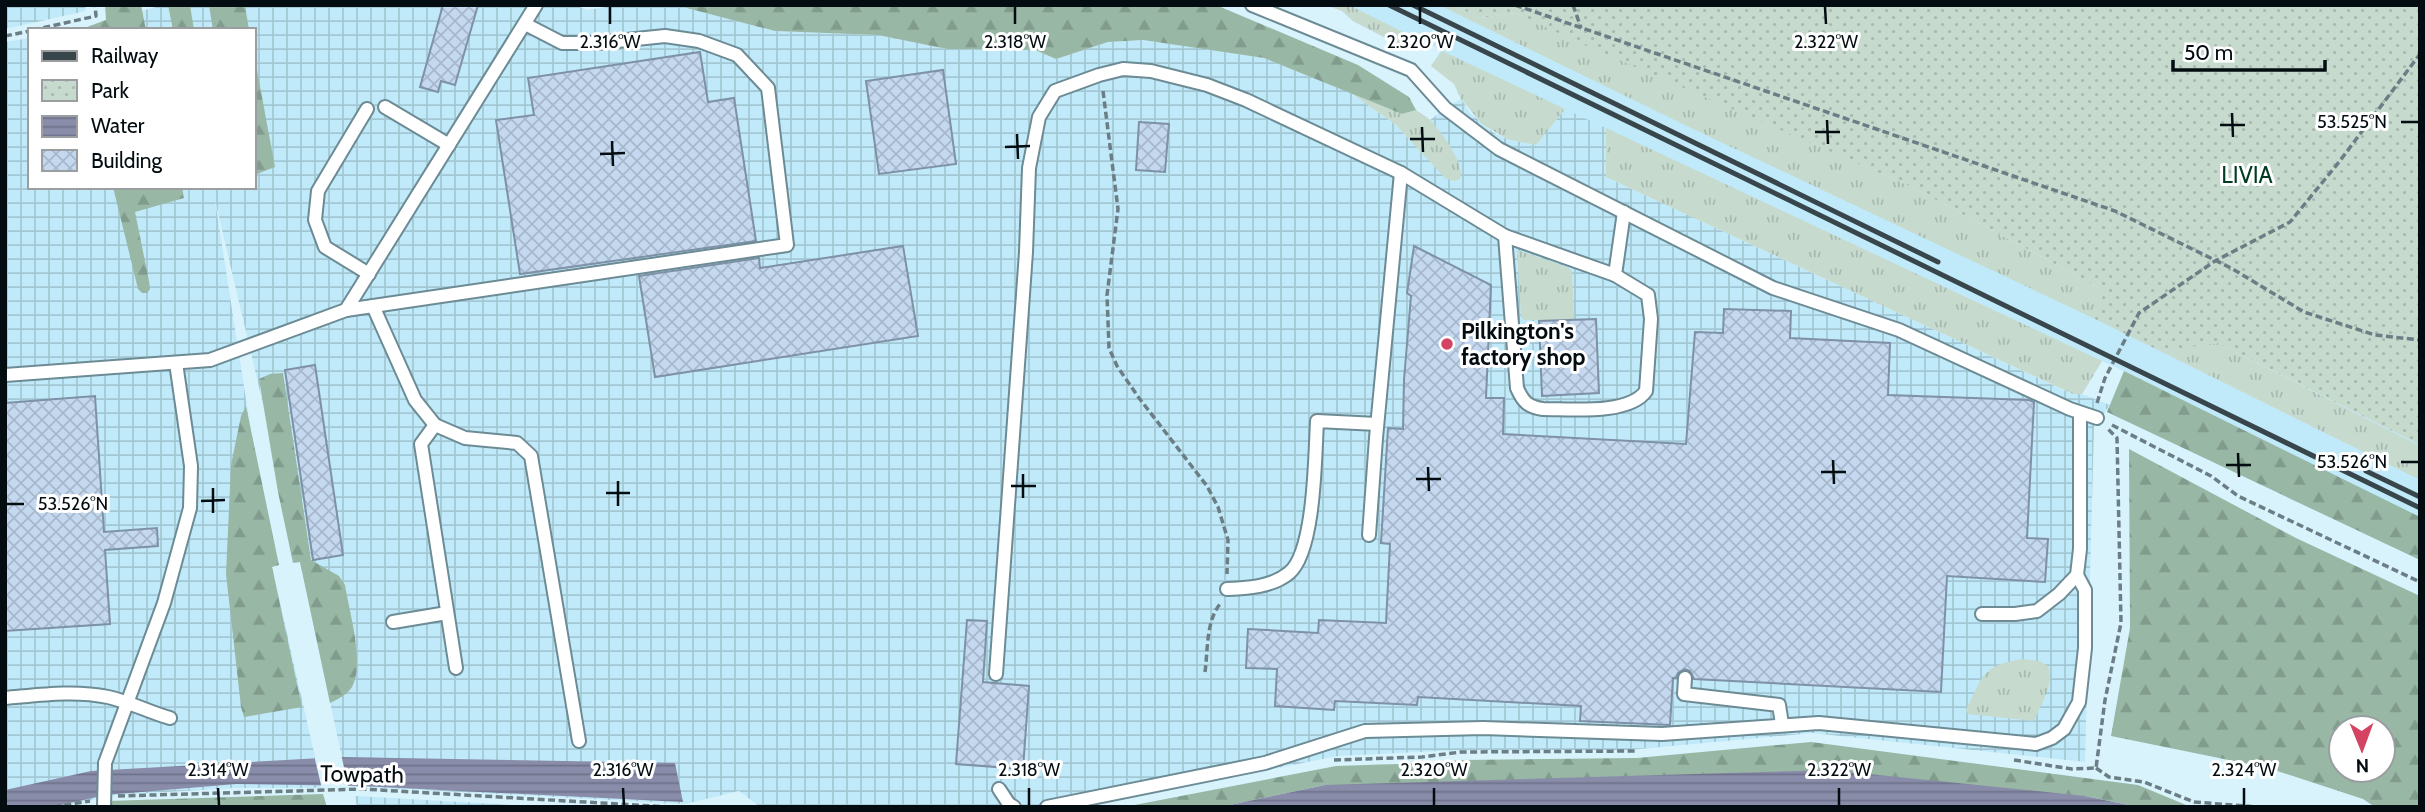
<svg xmlns="http://www.w3.org/2000/svg" width="2425" height="812" viewBox="0 0 2425 812" font-family="Cabin,sans-serif">
  <style>
    .built { fill: #c0eaf9 }
    .industrial { fill: url(#industrial-grid) }
    .grass { fill: url(#grass-tufts) }
    .forest { fill: url(#forest-firs); fill-rule: evenodd }
    .park { fill: url(#park-dots) }
    .water { fill: url(#water-rules) }
    .pier { fill: #d9f3fd }
    .building { fill: url(#building-cross-hatch); stroke: #7e91a6; stroke-width: 2 }
    .lines { fill: none; stroke-linecap: round; stroke-linejoin: round }
    .service-casing { stroke: #6c8b95; stroke-width: 16 }
    .path { stroke: #6c7e85; stroke-width: 3.5; stroke-dasharray: 7 3.5; stroke-linecap: butt }
    .service { stroke: #fff; stroke-width: 12 }
    .rail { stroke: #38464b; stroke-width: 5 }
    .service-bridge-casing { stroke: #6c8b95; stroke-width: 16; stroke-linecap: butt }
    .service-bridge { stroke: #fff; stroke-width: 12 }
    .ticks { fill: none; stroke: #030d11; stroke-width: 2.5 }
    .poi-dot { fill: #d44462; stroke: #fff; stroke-width: 2.5 }
    .labels { text-anchor: middle; stroke-width: 6; stroke-linejoin: round; paint-order: stroke }
    .park-label { font-size: 23px; fill: #003b23; stroke: #fff }
    .poi-label { font-size: 23px; font-weight: bold; fill: #030d11; stroke: #fff; text-anchor: start }
    .street-label { font-size: 23px; fill: #030d11; stroke: #fff }
    .ticks-label { font-size: 18px; text-anchor: middle; fill: #030d11; stroke: #fff; stroke-width: 6; stroke-linejoin: round; paint-order: stroke }
  </style>
  <defs>
    <pattern id="industrial-grid" width="8" height="8" patternUnits="userSpaceOnUse" patternTransform="scale(1.75)"><rect width="8" height="8" fill="#c0eaf9"/><path d="M0 4h8M4 0v8" fill="none" stroke="#a3c8d4"/></pattern>
    <pattern id="grass-tufts" width="24" height="20" patternUnits="userSpaceOnUse" patternTransform="scale(1.75)"><rect width="24" height="20" fill="#c6dace"/><path d="M3 7l-1-3M5 7V3M7 7l1-3M15 17l-1-3M17 17v-4M19 17l1-3" fill="none" stroke="#a8bab0"/></pattern>
    <pattern id="forest-firs" width="22" height="20" patternUnits="userSpaceOnUse" patternTransform="scale(1.75)"><rect width="22" height="20" fill="#98b7a5"/><path d="M5 1l3.5 6h-7zM16 11l3.5 6h-7z" fill="#819c8d"/></pattern>
    <pattern id="park-dots" width="8" height="8" patternUnits="userSpaceOnUse" patternTransform="scale(1.75)"><rect width="8" height="8" fill="#c6dace"/><path d="M2 2h.1M6 6h.1" fill="none" stroke="#a8bab0" stroke-width="1.8" stroke-linecap="round"/></pattern>
    <pattern id="water-rules" width="6" height="5" patternUnits="userSpaceOnUse" patternTransform="scale(1.75)"><rect width="6" height="5" fill="#8a8daa"/><path d="M0 2.5h6" fill="none" stroke="#6f7289"/></pattern>
    <pattern id="building-cross-hatch" width="8" height="8" patternUnits="userSpaceOnUse" patternTransform="scale(1.75)"><rect width="8" height="8" fill="#c4d8ef"/><path d="M0 0l8 8M0 8l8-8" fill="none" stroke="#a7b8cc"/></pattern>
  </defs>
  <rect width="100%" height="100%" fill="#d9f3fd"/>
  <polygon class="built" points="1326,5 1453,5 2218,343 2420,445 2420,560 2107,412 2124,371 2102,361 2082,394 1461,99 1454,84 1431,66 1441,50 1419,40 1409,50 1353,21 1342,11"/>
  <g class="industrial">
    <polygon points="5,5 85,5 86,11 5,29"/>
    <polygon points="164,5 576,5 587,10 621,5 675,5 775,31 878,35 947,49 1035,50 1056,59 1108,42 1143,40 1264,58 1351,93 1396,125 1408,138 1445,108 1461,99 1470,113 1494,133 1507,139 1536,145 1565,109 1606,128 1606,177 2072,394 2082,394 2110,405 2094,427 2085,762 1812,733 1629,750 1460,750 1338,756 1079,807 760,807 739,791 685,804 348,786 300,562 215,200 272,567 322,788 235,788 116,795 60,807 5,807 5,42 30,38 30,187 254,187 254,30 79,30 106,20"/>
    <polygon points="355,796 549,807 357,807"/>
  </g>
  <g class="grass">
    <polygon points="1326,5 1349,5 1419,40 1409,50 1353,21 1342,11"/>
    <polygon points="1439,5 1453,5 1480,18 1516,13 1912,187 2105,291 2093,318 1691,128"/>
    <polygon points="1442,51 1565,109 1536,145 1507,139 1482,124 1461,99 1454,84 1431,66"/>
    <path d="M1351,93l51,21 14,-4c4,3 10,6 14,10 11,11 36,45 30,59l-6,2 -9,-3 -49,-53z"/>
    <polygon points="1606,128 2102,361 2082,394 2073,394 1606,177"/>
    <polygon points="1517,250 1567,267 1572,271 1574,320 1524,320 1521,317"/>
    <polygon points="2218,343 2420,446 2420,480 2160,351"/>
    <path d="M2023,659l16,2 9,5c7,18 -7,38 -14,55l-66,-7 -2,-4c17,-34 16,-45 57,-51z"/>
  </g>
  <g class="forest">
    <polygon points="105,5 141,5 146,30 79,30 106,20"/>
    <polygon points="168,5 190,5 194,30 173,30"/>
    <polygon points="209,5 245,5 249,30 213,30"/>
    <polygon points="675,5 1216,5 1358,65 1409,97 1416,110 1402,114 1264,58 1143,40 1108,42 1056,59 1035,50 947,49 878,35 775,31"/>
    <polygon points="254,54 275,167 254,175"/>
    <polygon points="113,187 182,187 184,198 135,212 149,281 150,289 147,293 142,293 138,289"/>
    <polygon points="2124,371 2420,517 2420,560 2107,412"/>
    <path d="M283,373l28,187 28,16 6,9c4,26 20,78 7,102 -5,8 -14,12 -22,16l-30,-141 -7,1 -15,-71 -19,-113 11,-5z"/>
    <polygon points="246,406 279,565 272,567 302,707 244,717 241,707 226,574 231,465 241,416"/>
    <path d="M2129,449l167,89 124,58v211h-45l-12,-8 -95,-31 -157,-32 19,-108zM2341,728h42v42h-42z"/>
    <polygon points="1811,742 2138,785 2191,807 2138,807 2085,796 1325,785 1220,807 1124,807 1336,766 1428,763 1462,760 1637,758"/>
    <polygon points="323,794 327,807 107,807 107,801"/>
  </g>
  <polygon class="park" points="1453,5 2420,5 2420,445 2218,343 2160,351 2093,318 2105,291 1912,187 1571,39 1516,13 1480,18"/>
  <g class="water">
    <polygon points="339,757 675,763 683,802 360,786 236,784 106,795 52,807 5,807 5,790 91,771"/>
    <polygon points="1829,770 2085,796 2138,807 1220,807 1325,785"/>
  </g>
  <polygon class="pier" points="341,754 349,790 322,789 314,755"/>
  <g class="building">
    <polygon points="443,5 478,5 455,85 441,81 438,92 420,87"/>
    <polygon points="700,52 708,102 734,98 756,241 520,274 496,120 534,115 528,78"/>
    <polygon points="943,70 956,164 879,174 866,81"/>
    <polygon points="1139,122 1169,124 1165,172 1136,170"/>
    <polygon points="903,246 918,336 655,377 639,276 759,258 760,268"/>
    <polygon points="1414,246 1491,285 1486,398 1504,398 1503,434 1686,444 1695,332 1723,333 1724,309 1791,311 1790,338 1890,343 1888,395 2029,400 2034,402 2027,538 2048,539 2045,582 1947,576 1941,692 1694,679 1690,671 1685,669 1678,673 1676,678 1673,678 1670,725 1580,721 1581,706 1418,697 1417,705 1335,701 1334,710 1275,706 1277,669 1246,668 1248,629 1318,633 1319,620 1386,623 1390,544 1381,543 1388,428 1403,429 1404,380 1411,296 1407,293"/>
    <polygon points="1596,319 1599,393 1542,396 1539,321"/>
    <polygon points="315,365 343,555 313,560 285,370"/>
    <polygon points="95,396 104,532 157,528 158,546 105,550 110,624 5,631 5,403"/>
    <polygon points="967,620 987,621 983,682 1029,686 1023,769 956,764"/>
  </g>
  <g class="lines">
    <g class="service-casing">
      <g id="service">
        <polyline points="1252,5 1411,70 1445,108 1499,149 1773,288 1899,330 2070,409 2097,418"/>
        <polyline points="385,107 449,145"/>
        <polyline points="367,109 318,191 315,220 325,247 369,274"/>
        <path d="M1505,236l12,152c6,14 11,19 26,21 28,0 86,6 103,-18l5,-72 -3,-24 -33,-20 9,-63"/>
        <polyline points="373,306 415,400 435,425 465,438 517,443 531,456 579,741"/>
        <polyline points="346,310 787,245 768,88 737,55 699,41 665,36 598,43 562,43 525,24"/>
        <polyline points="5,375 210,360 346,310 536,5"/>
        <polyline points="435,425 421,444 456,668"/>
        <polyline points="1369,535 1376,438 1401,173 1505,236 1615,275"/>
        <path d="M1227,589c21,-1 45,-2 62,-16 26,-21 26,-118 28,-152l60,3"/>
        <polyline points="1982,614 2015,614 2037,611 2059,594 2077,575 2080,549 2080,413"/>
        <polyline points="393,622 447,613"/>
        <polyline points="996,674 1026,252 1029,168 1039,117 1055,91 1099,75 1123,69 1151,71 1207,85 1246,100 1401,173"/>
        <polyline points="1685,678 1684,694 1779,705 1782,724"/>
        <path d="M5,698c35,-3 69,-8 103,-1 22,5 41,15 62,21"/>
        <polyline points="105,763 164,603 190,508 191,466 176,363"/>
        <polyline points="999,789 1009,804 1014,807"/>
        <polyline points="1047,807 1265,763 1365,731 1483,728 1662,734 1819,723 2036,744 2052,738 2064,729 2079,702 2085,648 2085,590 2077,575"/>
      </g>
    </g>
    <g class="path">
      <polyline points="1515,5 2115,211 2231,268 2304,312 2375,335 2420,340"/>
      <polyline points="1573,5 1581,28"/>
      <polyline points="33,30 96,16 95,5"/>
      <polyline points="5,36 30,31"/>
      <polyline points="1103,91 1118,209 1107,295 1109,348 1117,366 1139,398 1207,486 1218,507 1228,540 1227,574"/>
      <polyline points="2097,403 2105,378 2139,313 2215,261 2290,222 2339,162 2420,54"/>
      <polyline points="2112,425 2211,476 2238,496 2420,582"/>
      <path d="M1205,672c3,-22 1,-51 15,-68"/>
      <polyline points="1334,760 1422,757 1461,752 1638,751"/>
      <polyline points="2014,760 2072,769 2096,768 2105,700 2121,623 2117,438 2106,427"/>
      <polyline points="2096,768 2109,777 2144,782 2194,802 2258,807"/>
      <polyline points="118,796 362,789 670,807"/>
      <polyline points="54,807 90,801"/>
    </g>
    <use href="#service" class="service"/>
    <g class="rail">
      <polyline points="1389,5 2420,508"/>
      <polyline points="1413,5 1938,262"/>
      <polyline points="2366,471 2420,497"/>
    </g>
    <g class="service-bridge-casing">
      <polyline id="service-bridge" points="104,807 105,763"/>
    </g>
    <use href="#service-bridge" class="service-bridge"/>
  </g>
  <path class="ticks" d="M610,7v17M1015,7v17M1420,7v17M1825,7l1,17M2232,113l1,24M1827,120l1,24M2401,122h17M2220,125h25M1422,127l1,25M1815,132h25M1017,134l1,25M1410,139h25M612,141l1,25M1005,147l25,-1M600,154l25,-1M2238,453l1,24M1833,460l1,24M2401,462h17M2226,465h25M1428,467l1,24M1821,472h25M1023,474v24M1416,479h25M618,481v25M1011,486h25M213,488v25M606,493h24M201,501l24,-1M7,504h17M218,788l1,17M623,788l1,17M1029,788v17M1434,788v17M1839,788v17M2244,788v17"/>
  <circle class="poi-dot" cx="1447" cy="344" r="7"/>
  <g class="labels">
    <g class="park-label">
      <text x="2247" y="183">LIVIA</text>
    </g>
    <g class="poi-label">
      <text x="1461" y="339">Pilkington's<tspan x="1461" dy="26">factory shop</tspan></text>
    </g>
    <g class="street-label">
      <text transform="translate(362 774) rotate(1)" y="8">Towpath</text>
    </g>
  </g>
  <g class="ticks-label">
    <text x="610" y="48">2.316°W</text>
    <text x="1015" y="48">2.318°W</text>
    <text x="1420" y="48">2.320°W</text>
    <text x="1826" y="48">2.322°W</text>
    <text x="2352" y="128">53.525°N</text>
    <text x="2352" y="468">53.526°N</text>
    <text x="73" y="510">53.526°N</text>
    <text x="218" y="776">2.314°W</text>
    <text x="623" y="776">2.316°W</text>
    <text x="1029" y="776">2.318°W</text>
    <text x="1434" y="776">2.320°W</text>
    <text x="1839" y="776">2.322°W</text>
    <text x="2244" y="776">2.324°W</text>
  </g>
  <rect width="2425" height="812" fill="none" stroke="#030d11" stroke-width="14"/>
  <rect x="28" y="28" width="228" height="161" fill="#ffffff" stroke="#9a9ea0" stroke-width="2"/>
  <rect x="42" y="51" width="35" height="10" fill="#38464b" stroke="#9a9ea0" stroke-width="2"/>
  <text x="91" y="63" font-size="21" fill="#030d11">Railway</text>
  <rect x="42" y="80" width="35" height="21" fill="url(#park-dots)" stroke="#9a9ea0" stroke-width="2"/>
  <text x="91" y="98" font-size="21" fill="#030d11">Park</text>
  <rect x="42" y="116" width="35" height="21" fill="url(#water-rules)" stroke="#9a9ea0" stroke-width="2"/>
  <text x="91" y="133" font-size="21" fill="#030d11">Water</text>
  <rect x="42" y="150" width="35" height="21" fill="url(#building-cross-hatch)" stroke="#9a9ea0" stroke-width="2"/>
  <text x="91" y="168" font-size="21" fill="#030d11">Building</text>
  <g transform="translate(2362 749) rotate(179)"><circle r="33" fill="#ffffff" stroke="#9a9ea0" stroke-width="2"/>
  <path d="M0-5L12 26L0 18L-12 26Z" fill="#d44462"/>
  <text y="-10" font-size="19" font-weight="bold" text-anchor="middle" fill="#030d11">N</text>
  </g>
  <path d="M2173 60v10h152v-10" fill="none" stroke="#030d11" stroke-width="3.5"/>
  <text x="2184" y="60" font-size="21" fill="#030d11" stroke="#ffffff" stroke-width="5" paint-order="stroke">50 m</text>
</svg>
